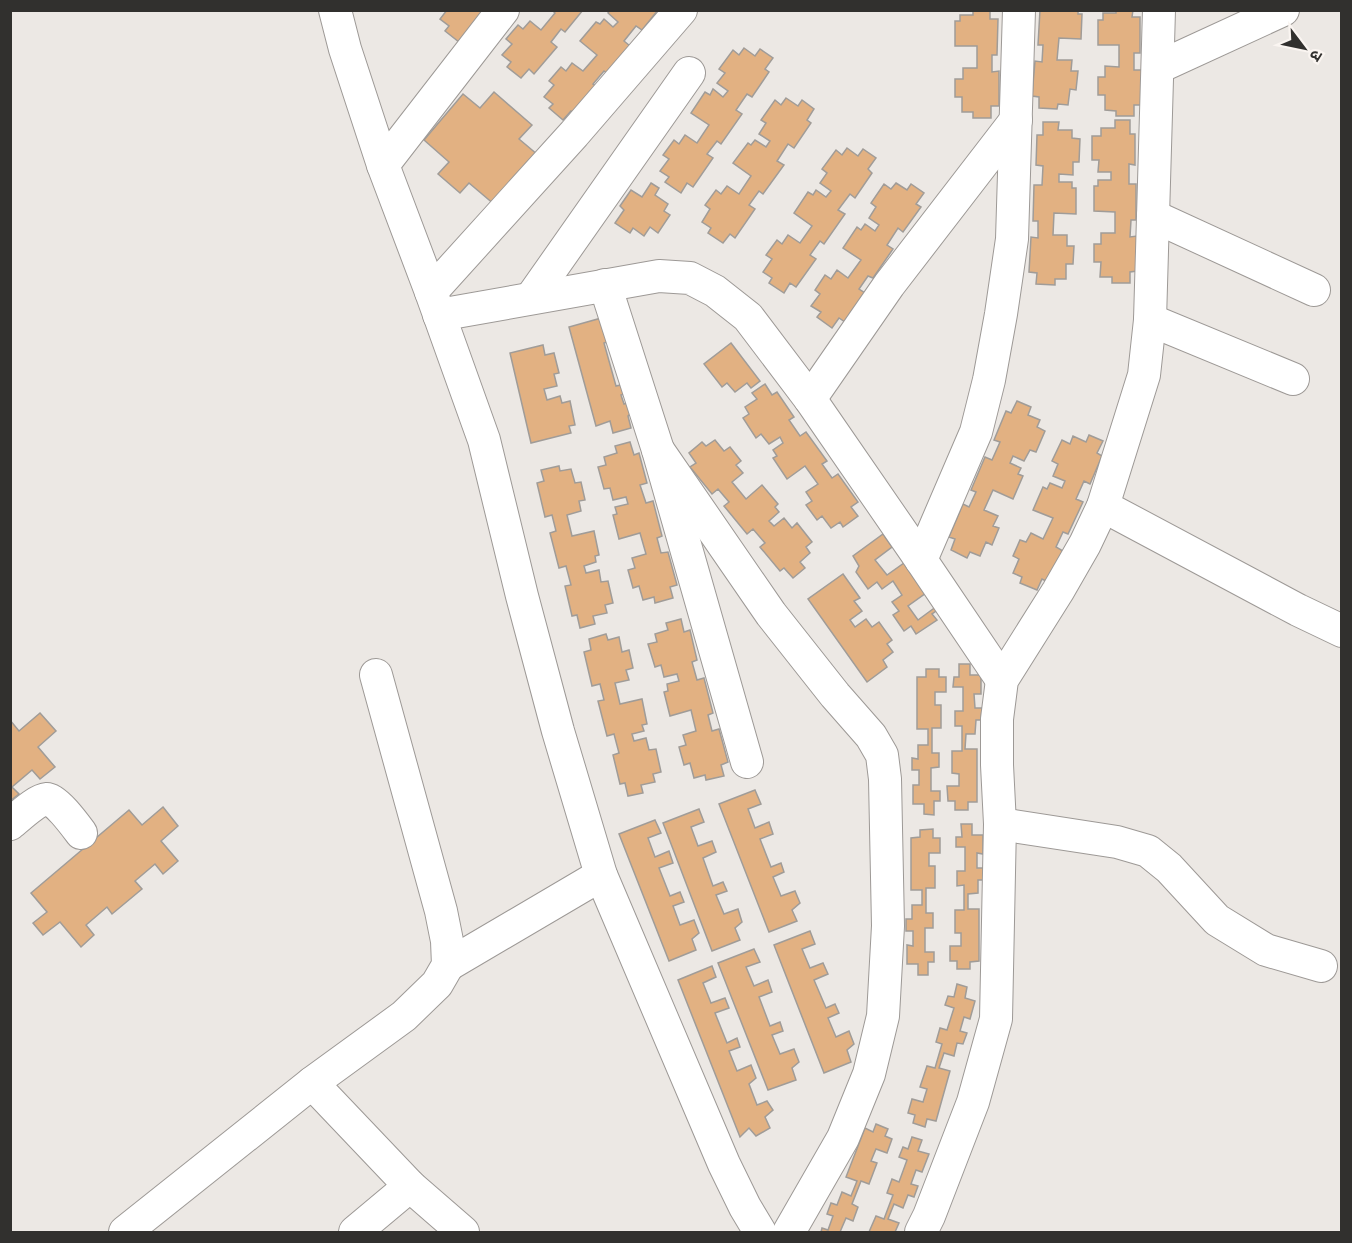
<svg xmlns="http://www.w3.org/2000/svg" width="1352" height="1243" viewBox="0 0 1352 1243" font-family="'Sofia Sans Condensed','Noto Sans Devanagari',sans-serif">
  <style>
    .building { fill: #e2b182; stroke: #a09c98; stroke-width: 1.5 }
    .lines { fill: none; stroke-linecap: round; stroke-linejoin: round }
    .minor-casing { stroke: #9d9996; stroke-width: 34 }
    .minor { stroke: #fff; stroke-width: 32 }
  </style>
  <rect width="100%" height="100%" fill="#ece8e4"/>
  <g class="building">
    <polygon points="447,10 494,10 459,42 445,31 449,26 440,19"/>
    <polygon points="552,10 583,10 565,32 561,29 551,42 557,47 534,74 529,69 521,78 507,67 511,62 502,55 512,44 506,39 518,25 523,29 530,21 541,30 555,13"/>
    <polygon points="610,10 658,10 642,30 636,26 624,41 630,46 608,74 604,71 593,84 599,88 577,115 571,111 563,120 549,108 553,104 544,97 554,85 549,81 561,67 566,71 572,63 583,71 597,55 580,41 596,22 600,24 604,19 613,27 618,22 608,13"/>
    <polygon points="973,10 990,10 990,19 998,19 997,55 992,55 992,72 999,71 999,106 991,106 991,118 973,118 973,112 962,112 962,97 955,97 955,79 963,79 963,68 977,68 977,46 955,46 955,21 960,21 960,15 973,15"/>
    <polygon points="1040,10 1078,10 1078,14 1082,14 1081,39 1059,38 1057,60 1072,60 1071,71 1078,71 1076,90 1070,89 1068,105 1058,104 1057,109 1039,108 1039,97 1032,96 1035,61 1042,62 1043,45 1038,45"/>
    <polygon points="1116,10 1133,10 1132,17 1140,17 1140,53 1134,53 1134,70 1142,70 1142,105 1134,105 1134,116 1116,116 1116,111 1105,110 1105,95 1098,95 1098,77 1105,77 1105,66 1119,67 1119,45 1098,45 1098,20 1103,20 1103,13 1116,13"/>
    <polygon points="744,48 755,56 760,49 773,58 765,69 769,72 752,97 747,94 736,110 742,114 721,144 717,141 707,154 713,158 693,187 687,183 681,193 665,182 669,177 660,171 669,159 663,155 674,140 679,144 685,135 697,143 709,125 691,113 705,92 710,95 713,89 723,97 728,91 717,83 725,73 719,69 733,50 739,55"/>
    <polygon points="494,92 532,125 519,139 538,155 495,205 469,183 460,193 438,174 449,162 424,140 463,94 480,108"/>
    <polygon points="786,98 798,106 802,100 814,109 807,120 811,123 794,148 788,144 777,161 784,165 763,194 759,191 749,205 755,209 735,238 730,234 723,243 708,233 711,228 702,222 710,209 705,205 716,190 721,194 727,186 739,194 751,176 733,163 748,143 751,145 755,140 766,147 770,141 759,134 766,123 761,120 775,100 781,105"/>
    <polygon points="1115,120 1130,120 1130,134 1135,134 1135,165 1129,164 1129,184 1136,184 1136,220 1131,220 1130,237 1137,236 1137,271 1130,272 1130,283 1112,283 1112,277 1100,277 1101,262 1094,262 1094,244 1101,244 1101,233 1115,233 1115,212 1094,211 1094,186 1098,186 1098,180 1111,180 1111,172 1098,172 1099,160 1092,160 1092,136 1101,136 1101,128 1115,128"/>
    <polygon points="1043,122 1059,122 1058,130 1072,130 1072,138 1080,139 1079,162 1073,162 1073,175 1059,174 1059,182 1072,182 1072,188 1076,188 1076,214 1054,213 1053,235 1067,235 1067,246 1074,246 1073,264 1066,264 1066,279 1055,279 1055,285 1036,284 1037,273 1029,272 1031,237 1038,238 1038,221 1033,221 1034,185 1042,185 1043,166 1036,165 1037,135 1043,135"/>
    <polygon points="847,148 858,156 863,149 876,158 868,169 872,173 855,198 850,194 838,210 845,214 824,244 820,241 810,255 816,259 796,287 790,283 784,293 769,283 772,278 763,272 772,259 766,255 777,240 782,244 788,235 800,243 812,226 794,213 808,192 813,195 816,190 826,197 831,191 820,183 827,173 822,169 836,150 842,155"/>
    <polygon points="651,183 659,188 655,195 668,204 664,211 670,215 658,233 650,227 644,236 633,228 630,233 615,223 624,210 620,206 631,190 642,197"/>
    <polygon points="896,183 907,190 911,184 924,193 916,204 921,207 903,232 898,228 887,245 893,249 873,278 868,276 859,289 865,293 845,322 839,318 832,328 817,317 821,312 811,306 820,294 815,290 825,275 831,279 837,270 848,278 861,260 843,248 857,227 861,230 865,224 875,231 879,225 869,218 876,207 871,203 884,184 891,189"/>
    <polygon points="605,317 618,339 604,343 616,386 625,384 628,393 621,395 624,404 630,402 633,411 628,416 631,428 613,433 610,421 596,426 569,327"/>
    <polygon points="731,343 760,381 751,388 747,383 735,392 727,383 722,387 704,364"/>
    <polygon points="543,345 545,355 554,353 559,373 554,374 557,386 544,389 547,400 560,396 562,403 570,401 575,425 569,426 571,433 531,443 510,353"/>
    <polygon points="765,384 772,395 777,392 794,417 789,420 800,436 806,432 827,461 822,464 832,478 838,474 858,502 851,507 858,516 843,527 840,522 831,528 822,516 817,520 806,505 812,501 806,492 818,484 805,466 787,479 773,458 777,456 773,450 783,443 780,437 769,444 761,434 756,438 743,418 749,414 745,407 757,399 752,393"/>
    <polygon points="1017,401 1031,407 1028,415 1040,420 1037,427 1045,431 1036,452 1030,450 1024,461 1013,456 1010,463 1021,468 1018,474 1023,476 1013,499 993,490 984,510 998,516 993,526 999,528 992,545 986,542 980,556 970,552 967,558 951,550 955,539 949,537 963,504 969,507 976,492 971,490 985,457 992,460 1000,442 994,440 1006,411 1011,413"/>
    <polygon points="1089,435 1103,441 1097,453 1102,456 1090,484 1084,481 1076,499 1083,502 1068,534 1063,532 1056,547 1063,551 1048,582 1042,579 1037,590 1020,583 1022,577 1013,573 1019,559 1013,556 1020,540 1026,542 1031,533 1043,539 1053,518 1033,510 1043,487 1047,489 1050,483 1062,488 1065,481 1053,476 1058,464 1052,461 1062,440 1070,444 1073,436 1086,442"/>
    <polygon points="715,440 724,451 730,447 741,461 736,465 743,473 732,482 746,499 762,485 778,504 775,507 779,512 769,521 774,526 784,518 792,528 797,523 812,542 806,547 810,553 800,562 805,568 793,578 784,568 780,571 760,547 765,543 753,529 747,534 724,506 729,502 718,489 712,494 690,467 696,463 689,453 702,442 706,446"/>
    <polygon points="630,442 634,455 639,453 647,483 640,485 646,503 653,501 662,536 657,538 661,553 668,552 677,585 670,587 673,598 655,603 654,597 643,600 639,586 633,588 628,570 635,568 632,558 646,554 640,533 619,539 613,515 617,514 615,507 628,504 626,497 613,500 610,488 604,489 598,467 606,465 604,457 617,453 615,446"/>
    <polygon points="559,466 560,471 571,469 575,483 581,482 585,500 579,501 581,511 567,515 572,536 594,531 599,555 595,556 596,562 584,566 586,573 599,570 601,582 608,581 613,603 605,605 607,613 593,616 595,624 580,628 577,615 572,616 565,586 571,585 566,566 559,568 550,533 556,531 552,515 545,517 537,483 544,481 541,470"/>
    <polygon points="883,534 892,547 875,560 887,575 904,563 926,593 908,606 918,620 937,606 939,609 932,614 937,620 916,634 911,626 904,631 893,615 899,611 892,602 902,595 893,581 882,589 877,582 868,589 856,572 859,566 853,556"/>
    <polygon points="843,574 860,598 854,601 862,611 850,620 855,627 866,619 872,627 879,622 892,640 887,644 893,652 883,660 887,667 867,682 808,599"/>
    <polygon points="681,619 684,632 690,630 697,660 692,662 697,680 704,678 713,713 708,715 712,731 719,729 728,762 721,765 724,776 706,780 705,775 694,778 690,763 684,765 679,747 686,745 683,735 696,731 691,710 670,716 664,692 668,691 667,684 679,681 677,674 664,677 661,665 655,667 648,644 657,642 655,634 668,630 666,623"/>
    <polygon points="606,634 608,640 619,637 622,652 629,650 633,668 626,670 629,680 615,683 620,704 642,699 647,724 642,725 644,731 632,734 634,741 646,738 649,750 656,749 661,772 653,774 655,782 641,785 643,793 628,796 625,783 620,784 613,755 619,753 614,734 607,736 598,701 604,700 600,684 592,686 584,652 591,650 589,639"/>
    <polygon points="959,664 970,664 970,675 981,675 981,694 974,694 975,708 982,708 981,720 976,720 975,734 966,734 965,749 977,749 977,802 968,802 968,810 955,810 955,801 948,801 947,786 959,786 959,774 952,773 952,751 962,751 962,726 955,726 955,711 963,711 963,687 953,687 954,677 959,677"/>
    <polygon points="926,669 939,669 939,677 946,677 946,692 935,692 935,705 941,705 941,728 932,728 932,753 939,753 939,767 931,768 931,791 940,791 940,801 934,801 934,815 924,814 924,804 913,804 913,785 919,785 919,770 912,770 912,758 918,759 918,745 928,745 928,729 917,729 917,677 926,677"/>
    <polygon points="40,713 56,731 38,747 55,767 40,779 32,770 12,787 19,794 10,801 10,720 19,731"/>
    <polygon points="755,790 761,804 748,809 755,828 769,822 773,834 760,839 771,867 781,863 784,872 773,877 781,896 795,891 800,903 792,910 797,921 769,932 719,804"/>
    <polygon points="163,807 178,826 161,841 178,861 163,874 155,864 135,881 142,889 112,914 107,907 86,925 94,935 81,947 60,922 43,935 33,923 47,912 31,893 129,810 142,825"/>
    <polygon points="699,809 704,822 691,827 698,846 712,841 716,852 703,858 713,886 723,882 727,891 716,895 724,914 738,909 742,922 735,928 740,940 712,951 663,823"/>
    <polygon points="655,820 661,833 648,838 655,857 669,851 673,863 659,868 670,896 680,892 684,902 673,906 680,925 694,920 699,933 692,939 696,950 669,961 619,834"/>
    <polygon points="961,824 972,824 972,835 983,835 983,854 977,853 977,868 984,868 984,880 978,880 978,893 968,894 968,909 979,909 979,961 970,962 970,969 957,969 957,961 950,961 950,946 961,946 961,933 955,933 955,910 964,910 964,885 957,886 957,871 965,871 965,847 956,847 956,837 962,837"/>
    <polygon points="933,829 933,838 940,838 940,853 929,853 929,866 935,866 935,888 926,888 926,913 933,913 933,928 925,928 925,952 934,952 934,962 928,962 928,975 918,975 918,964 907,964 907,945 913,946 913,931 906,931 906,919 912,919 912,905 922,905 922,890 911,890 911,838 920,837 920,830"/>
    <polygon points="810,931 815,944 802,949 810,968 823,963 828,974 814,980 826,1008 835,1004 839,1013 828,1018 836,1037 849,1031 854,1044 847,1050 851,1062 824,1073 774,945"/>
    <polygon points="754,949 760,962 746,967 754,986 768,980 772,992 759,997 770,1026 780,1022 783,1031 772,1035 780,1054 794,1049 799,1062 792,1068 796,1080 768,1090 718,963"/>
    <polygon points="712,966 716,977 703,983 711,1003 725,998 729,1008 715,1013 727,1043 737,1038 740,1047 729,1051 737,1071 751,1065 756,1078 749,1084 757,1105 767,1101 773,1110 765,1117 770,1128 756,1136 749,1128 740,1137 678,980"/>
    <polygon points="957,984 967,987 965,998 975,1001 970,1019 964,1017 960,1031 967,1033 963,1044 957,1043 954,1056 944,1053 939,1068 950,1071 936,1121 927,1119 925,1127 913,1123 915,1115 908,1113 912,1099 923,1102 927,1089 920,1087 927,1066 935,1068 942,1044 936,1042 940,1028 947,1030 954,1008 945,1005 948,996 954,997"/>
    <polygon points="876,1124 888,1129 885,1136 892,1139 887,1153 876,1149 871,1161 877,1163 869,1184 861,1181 852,1204 858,1207 853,1221 846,1218 840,1232 821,1232 822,1228 828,1230 833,1216 827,1214 831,1203 837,1205 842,1192 851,1196 857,1181 846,1177 865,1128 873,1132"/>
    <polygon points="912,1137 922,1140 918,1151 929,1154 922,1172 916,1170 911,1184 918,1186 914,1197 908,1195 903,1208 894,1204 888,1219 899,1223 895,1232 869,1232 876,1216 884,1219 893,1195 887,1193 892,1179 899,1182 907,1160 899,1157 903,1147 908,1149"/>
  </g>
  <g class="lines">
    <g class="minor-casing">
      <g id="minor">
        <polyline points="335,10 345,49 383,165 431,292 484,440 522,596 558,731 601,875 724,1164 745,1207 760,1232"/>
        <polyline points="1159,67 1283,10"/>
        <polyline points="383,165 503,10"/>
        <polyline points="1153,216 1314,290"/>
        <polyline points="605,285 658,450 747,762"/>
        <polyline points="431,292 574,134 681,10"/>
        <polyline points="531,298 689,73"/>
        <polyline points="439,315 659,276 690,278 715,291 748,317 810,399 921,560 1002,680"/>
        <polyline points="1150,320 1293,379"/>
        <polyline points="810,399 889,285 1016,120"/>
        <polyline points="658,450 771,614 835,695 871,736 882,755 885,779 888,926 883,1016 869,1074 843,1138 789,1232"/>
        <polyline points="1103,506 1298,610 1342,631"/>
        <polyline points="921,560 976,432 989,380 1001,314 1012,239 1019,10"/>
        <path d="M10,824c9,-7 26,-24 37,-25 9,0 28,26 34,34"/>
        <polyline points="1000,824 1117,842 1148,851 1169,868 1217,920 1266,950 1321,966"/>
        <polyline points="448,965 601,875"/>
        <polyline points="312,1083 410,1186 463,1232"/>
        <polyline points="125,1232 312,1083 404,1016 437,984 448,965 447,941 441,911 376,675"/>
        <polyline points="355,1232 410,1186"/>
        <polyline points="921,1232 929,1216 973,1102 996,1019 1000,824 997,765 997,719 1002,680 1058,591 1085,544 1103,506 1144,375 1150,320 1159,10"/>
      </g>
    </g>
    <use href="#minor" class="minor"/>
  </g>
  <rect width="1352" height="1243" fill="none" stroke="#31302e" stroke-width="24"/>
  <g transform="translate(1304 48) rotate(122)" stroke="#faf5f1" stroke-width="4.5" paint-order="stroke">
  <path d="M0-4.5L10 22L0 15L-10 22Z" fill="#31302e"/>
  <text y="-9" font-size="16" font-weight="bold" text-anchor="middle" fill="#31302e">उ</text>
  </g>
</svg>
